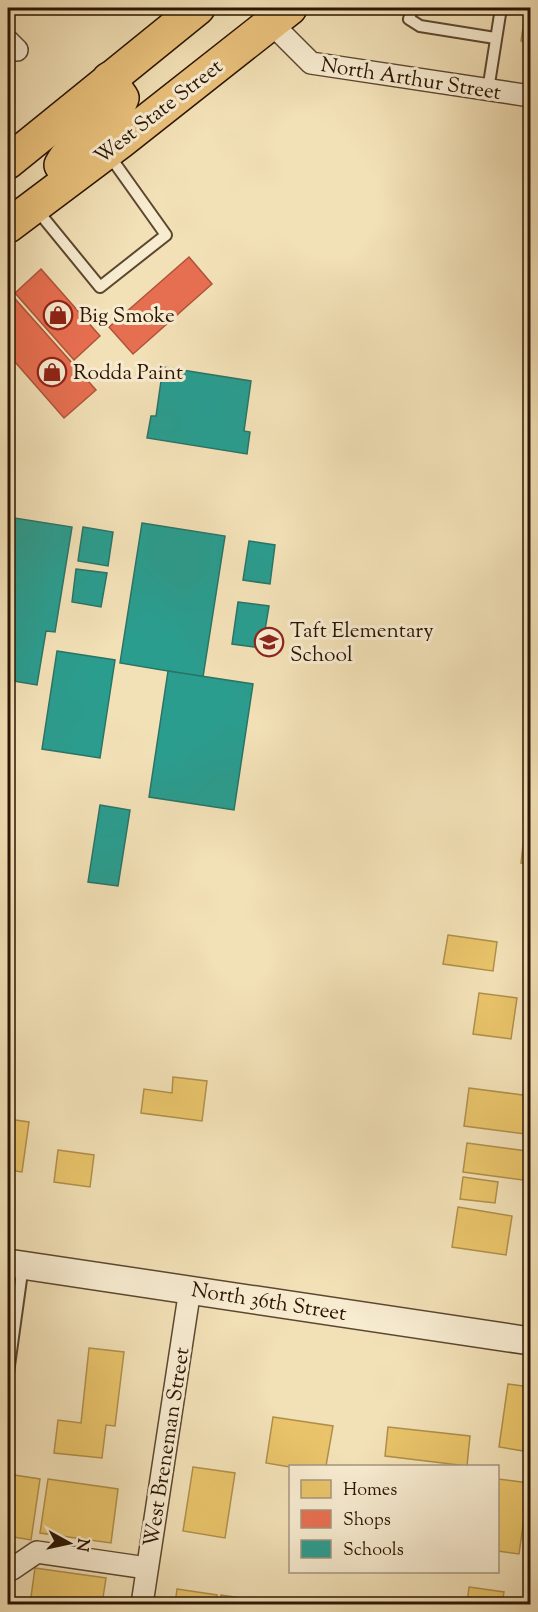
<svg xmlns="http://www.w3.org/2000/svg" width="538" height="1612" viewBox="0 0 538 1612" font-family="'Sorts Mill Goudy',serif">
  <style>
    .homes { fill: #e9c46a; stroke: #b08f4b; stroke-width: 1.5 }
    .shops { fill: #e76f51; stroke: #ae5439; stroke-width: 1.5 }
    .schools { fill: #2a9d8f; stroke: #2a7465; stroke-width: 1.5 }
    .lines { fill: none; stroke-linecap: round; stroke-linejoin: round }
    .service-casing { stroke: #5c472f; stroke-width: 14 }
    .minor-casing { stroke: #5c472f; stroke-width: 24 }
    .tertiary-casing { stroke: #5c472f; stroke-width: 30 }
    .primary-casing { stroke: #2a1402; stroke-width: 36 }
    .service { stroke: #f7ebd0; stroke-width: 10 }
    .minor { stroke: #f7ebd0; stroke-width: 21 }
    .tertiary { stroke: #f7ebd0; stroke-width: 27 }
    .primary { stroke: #e9c07b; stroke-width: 33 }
    .labels { text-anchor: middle; stroke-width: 6; stroke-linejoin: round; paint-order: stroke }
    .street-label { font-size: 21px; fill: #2a1402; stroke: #f7ebd0 }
    .poi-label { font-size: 21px; fill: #2a1402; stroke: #f7ebd0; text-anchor: start }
  </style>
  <rect width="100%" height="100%" fill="#f2e0b6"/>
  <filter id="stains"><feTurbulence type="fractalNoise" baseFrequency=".00333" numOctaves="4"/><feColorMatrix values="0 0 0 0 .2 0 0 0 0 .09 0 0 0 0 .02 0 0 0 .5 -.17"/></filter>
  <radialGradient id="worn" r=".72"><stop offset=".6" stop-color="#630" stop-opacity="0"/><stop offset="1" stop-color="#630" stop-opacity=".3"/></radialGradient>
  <g class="homes">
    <polygon points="526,8 530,8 530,43 521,41"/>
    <polygon points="525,828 530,829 530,864 521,863"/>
    <polygon points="530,927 530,965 526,965"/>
    <polygon points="448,935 497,942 493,971 443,964"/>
    <polygon points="479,993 517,998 511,1039 473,1034"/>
    <polygon points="173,1077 207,1081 202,1121 141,1113 144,1089 172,1093"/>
    <polygon points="469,1088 530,1096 525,1134 464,1126"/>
    <polygon points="8,1119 29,1122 22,1172 8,1170"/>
    <polygon points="467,1143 527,1151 523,1180 463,1172"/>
    <polygon points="58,1150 94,1155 90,1187 54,1182"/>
    <polygon points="463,1177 498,1182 495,1203 460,1199"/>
    <polygon points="458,1207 512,1216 506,1255 452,1247"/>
    <polygon points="89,1348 124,1352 115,1426 106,1425 102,1458 54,1453 58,1420 81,1423"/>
    <polygon points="508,1384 530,1387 530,1452 499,1447"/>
    <polygon points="273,1417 333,1426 326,1466 290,1467 266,1463"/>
    <polygon points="388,1427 470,1436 467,1466 385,1456"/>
    <polygon points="193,1467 235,1473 225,1538 183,1531"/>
    <polygon points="8,1474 40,1479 31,1540 8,1536"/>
    <polygon points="48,1479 118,1489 111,1543 40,1533"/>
    <polygon points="498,1479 529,1483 519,1554 498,1551"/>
    <polygon points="35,1568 106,1578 102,1604 30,1604"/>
    <polygon points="469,1587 504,1592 502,1604 467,1604"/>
    <polygon points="177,1589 217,1595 216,1604 175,1604"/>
    <polygon points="221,1595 261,1601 261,1604 220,1604"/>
  </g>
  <g class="shops">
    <polygon points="189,257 212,284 133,354 109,327"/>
    <polygon points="41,269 100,336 74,360 15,293"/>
    <polygon points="9,292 96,390 64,418 8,354"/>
  </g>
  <g class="schools">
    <polygon points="163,367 251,381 244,431 250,432 247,454 147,438 151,416 156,416"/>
    <polygon points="8,517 72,527 55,632 46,631 37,685 8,680"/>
    <polygon points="142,523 225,536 203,677 120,663"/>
    <polygon points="83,527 113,532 108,566 78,561"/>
    <polygon points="249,541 275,545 270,584 243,580"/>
    <polygon points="76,569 107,573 101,607 72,602"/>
    <polygon points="238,602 269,606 262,648 232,644"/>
    <polygon points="57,651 115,660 100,758 42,749"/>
    <polygon points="168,671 253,684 234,810 149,797"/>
    <polygon points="100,805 130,810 118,886 88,882"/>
  </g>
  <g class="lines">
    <g class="service-casing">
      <g id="service">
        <polyline points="412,8 409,19 420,26 495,38"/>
        <polyline points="488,90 501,8"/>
        <polyline points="37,210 100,287 166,235 109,155"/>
        <polyline points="8,1373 23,1265"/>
      </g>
    </g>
    <g class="minor-casing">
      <g id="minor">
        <polyline points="271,23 311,63 530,96"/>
        <polyline points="8,41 17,50"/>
        <polyline points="12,1569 37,1552 147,1568"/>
        <polyline points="142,1604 190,1289"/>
      </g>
    </g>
    <g class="tertiary-casing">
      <polyline id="tertiary" points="8,1263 530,1341"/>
    </g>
    <g class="primary-casing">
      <g id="primary">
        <polyline points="8,162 198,8"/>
        <path d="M61,165c14,-27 50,-37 61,-67l-13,-19"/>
        <polyline points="8,226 120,142 290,8"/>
      </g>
    </g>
    <use href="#service" class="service"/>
    <use href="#minor" class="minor"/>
    <use href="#tertiary" class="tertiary"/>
    <use href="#primary" class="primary"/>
  </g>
  <defs>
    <g id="shop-ring" transform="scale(1.5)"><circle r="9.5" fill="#f7ebd0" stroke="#8f2418" stroke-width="1.5"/><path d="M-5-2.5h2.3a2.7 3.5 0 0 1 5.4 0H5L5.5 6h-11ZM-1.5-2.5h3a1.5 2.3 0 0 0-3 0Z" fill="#8f2418"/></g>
    <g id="school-ring" transform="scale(1.5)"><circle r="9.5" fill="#f7ebd0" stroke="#8f2418" stroke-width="1.5"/><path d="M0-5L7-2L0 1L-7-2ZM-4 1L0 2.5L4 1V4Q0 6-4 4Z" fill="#8f2418"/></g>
  </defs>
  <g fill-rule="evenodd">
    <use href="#shop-ring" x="58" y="315"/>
    <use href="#shop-ring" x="52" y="372"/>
    <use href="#school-ring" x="269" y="642"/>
  </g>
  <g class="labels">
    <g class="street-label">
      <text transform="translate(411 78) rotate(9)" y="7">North Arthur Street</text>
      <text transform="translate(158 111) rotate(-38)" y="7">West State Street</text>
      <text transform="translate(269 1301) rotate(9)" y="7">North 36th Street</text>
      <text transform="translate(166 1447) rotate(-81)" y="7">West Breneman Street</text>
    </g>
    <g class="poi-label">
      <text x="79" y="322">Big Smoke</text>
      <text x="73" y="379">Rodda Paint</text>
      <text x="290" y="637">Taft Elementary<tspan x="290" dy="24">School</tspan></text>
    </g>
  </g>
  <rect width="538" height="1612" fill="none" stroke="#f2e0b6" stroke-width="30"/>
  <rect x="9" y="9" width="520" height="1594" fill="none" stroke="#2a1402" stroke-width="3"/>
  <rect x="15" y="15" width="508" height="1582" fill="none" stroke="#2a1402" stroke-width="1.5"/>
  <rect x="289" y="1465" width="210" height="108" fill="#f7ebd0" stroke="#a5957e" stroke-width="1.5"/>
  <rect x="301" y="1480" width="30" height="18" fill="#e9c46a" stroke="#a5957e" stroke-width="1.5"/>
  <text x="343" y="1495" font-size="18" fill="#2a1402">Homes</text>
  <rect x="301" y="1510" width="30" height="18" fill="#e76f51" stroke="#a5957e" stroke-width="1.5"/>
  <text x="343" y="1525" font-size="18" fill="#2a1402">Shops</text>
  <rect x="301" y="1540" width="30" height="18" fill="#2a9d8f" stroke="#a5957e" stroke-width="1.5"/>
  <text x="343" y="1555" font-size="18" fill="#2a1402">Schools</text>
  <g transform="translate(69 1543) rotate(98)" stroke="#f7ebd0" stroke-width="4.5" paint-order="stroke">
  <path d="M0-4.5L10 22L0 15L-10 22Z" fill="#2a1402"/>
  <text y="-9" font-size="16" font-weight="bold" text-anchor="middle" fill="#2a1402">N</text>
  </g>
  <rect width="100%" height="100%" filter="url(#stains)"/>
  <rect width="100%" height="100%" fill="url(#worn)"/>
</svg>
